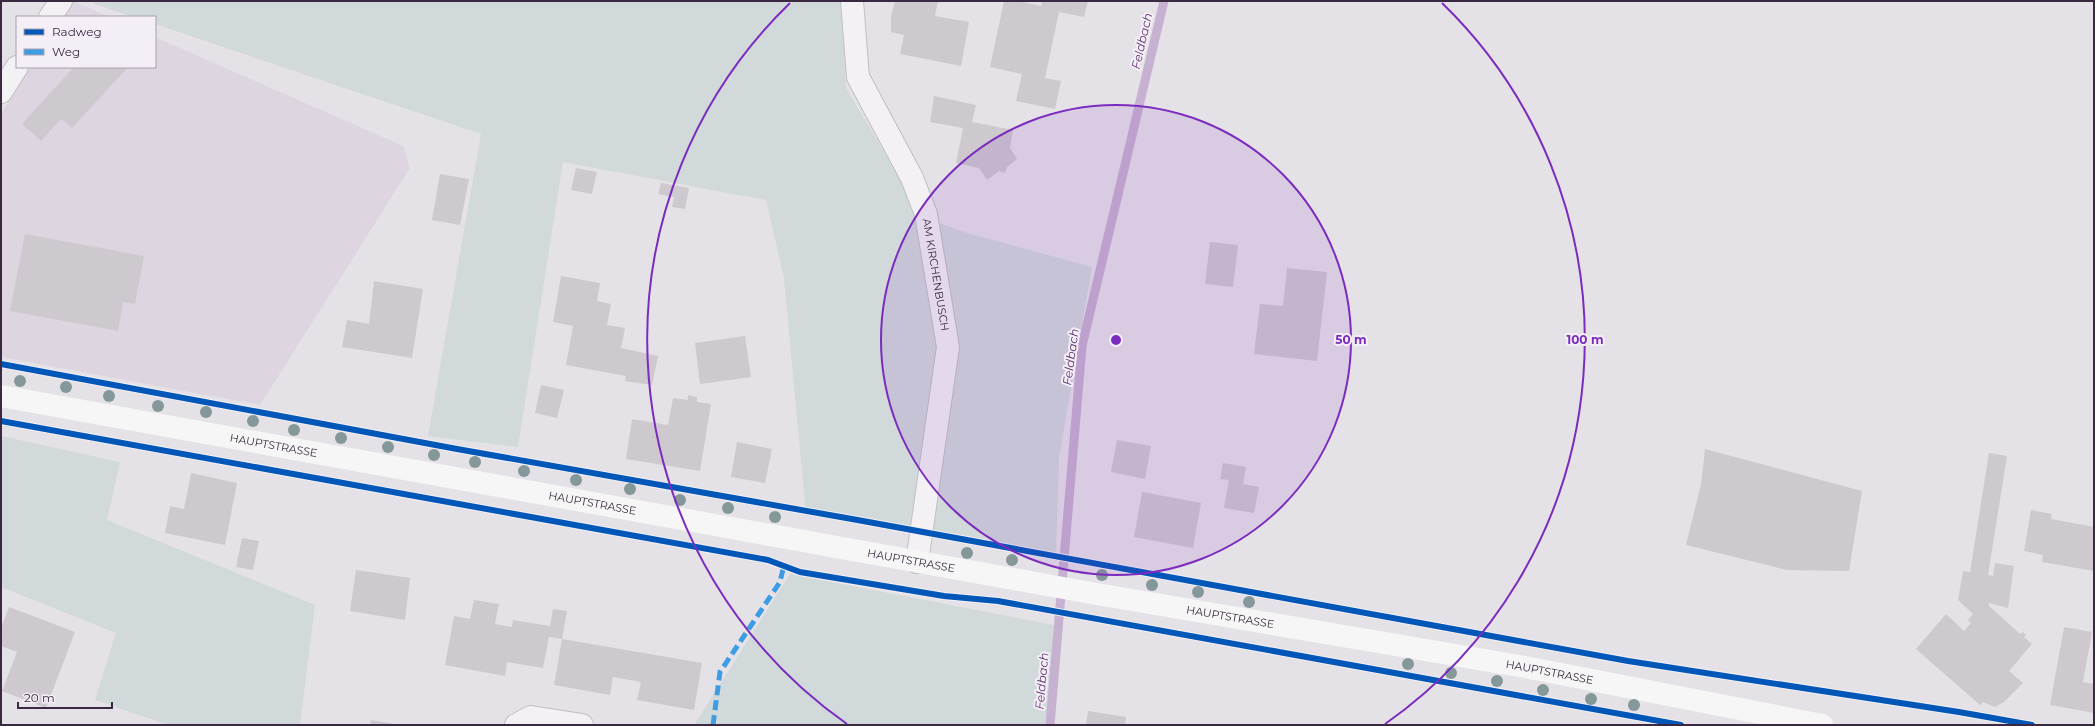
<svg xmlns="http://www.w3.org/2000/svg" width="2095" height="726" viewBox="0 0 2095 726" font-family="Montserrat,sans-serif">
  <style>
    .built { fill: #ddd5df }
    .green { fill: #d1d9da }
    .lines { fill: none; stroke-linecap: round; stroke-linejoin: round }
    .stream { stroke: #c6b1d1; stroke-width: 9 }
    .building { fill: #cdc9cf }
    .minor-casing { stroke: #c2bfc4; stroke-width: 24 }
    .minor { stroke: #f3f1f4; stroke-width: 22 }
    .secondary { stroke: #f6f6f6; stroke-width: 22 }
    .quiet { stroke: #3e9ce3; stroke-width: 5; stroke-dasharray: 10 5; stroke-linecap: butt }
    .cycleway-casing { stroke: #f4eff6; stroke-width: 8 }
    .cycleway { stroke: #0057b8; stroke-width: 6 }
    .tree { fill: #859899 }
    .ring { fill: none; stroke: #7b2cbf; stroke-width: 2 }
    .labels { text-anchor: middle; stroke-width: 4; stroke-linejoin: round; paint-order: stroke }
    .street-label { font-size: 11px; fill: #3a2940; stroke: #f4eff6 }
    .water-label { font-size: 12px; font-style: italic; fill: #5e3473; stroke: #f4eff6 }
    .centre { fill: #7b2cbf; stroke: #f4eff6; stroke-width: 2 }
    .ring-label { font-size: 12px; text-anchor: middle; font-weight: bold; fill: #7b2cbf; stroke: #f4eff6; stroke-width: 4; stroke-linejoin: round; paint-order: stroke }
  </style>
  <rect width="100%" height="100%" fill="#e5e2e7"/>
  <g class="built">
    <polygon points="73,1 109,17 63,17"/>
    <polygon points="155,37 403,146 410,168 260,405 1,357 1,114 31,67 155,67"/>
  </g>
  <g class="green">
    <polygon points="95,1 842,1 846,88 903,184 917,215 967,233 1092,267 1059,457 1056,553 806,515 784,278 766,200 563,162 518,447 428,436 481,134 155,24 155,17 133,17 94,4"/>
    <polygon points="1,436 120,462 107,520 315,605 300,725 168,725 95,700 116,633 1,587"/>
    <polygon points="790,574 1054,625 1050,725 694,725"/>
  </g>
  <g class="lines">
    <polyline class="stream" points="1050,725 1082,346 1164,1"/>
  </g>
  <g class="building">
    <polygon points="895,1 938,1 935,16 969,22 961,66 900,54 904,35 891,32 891,17"/>
    <polygon points="1004,1 1018,1 1041,6 1042,1 1088,1 1084,17 1059,12 1045,78 1061,81 1055,109 1016,101 1022,74 990,67"/>
    <polygon points="74,67 128,67 72,128 61,119 41,141 22,124"/>
    <polygon points="934,96 976,105 972,122 1013,130 1010,148 1017,159 1007,167 1005,173 999,171 987,180 979,168 956,163 963,128 930,122"/>
    <polygon points="576,168 597,172 592,194 571,190"/>
    <polygon points="440,174 469,179 460,225 432,220"/>
    <polygon points="661,183 689,188 685,209 672,207 674,197 658,194"/>
    <polygon points="25,234 144,256 135,304 123,302 118,331 10,311"/>
    <polygon points="1210,242 1238,245 1233,287 1205,284"/>
    <polygon points="1287,268 1327,272 1317,361 1254,354 1260,304 1283,306"/>
    <polygon points="561,276 600,283 597,301 611,304 607,325 625,328 621,348 658,356 652,385 625,381 626,376 566,365 573,326 553,322"/>
    <polygon points="374,281 423,289 412,358 342,347 347,320 369,324"/>
    <polygon points="745,336 751,377 700,384 695,343"/>
    <polygon points="541,385 564,390 557,418 535,413"/>
    <polygon points="688,395 697,397 697,402 711,404 700,471 626,459 632,419 668,425 673,398 688,400"/>
    <polygon points="1117,440 1151,446 1145,479 1111,472"/>
    <polygon points="737,442 772,449 765,483 731,477"/>
    <polygon points="1705,449 1862,491 1849,571 1787,570 1686,545 1701,484"/>
    <polygon points="1989,453 2007,456 1988,575 1993,576 1995,563 2014,566 2008,608 1989,603 1989,606 2020,634 2023,632 2026,635 2024,637 2032,644 2009,671 2023,683 2004,702 1995,707 1983,702 1980,705 1916,649 1946,614 1964,631 1971,623 1968,620 1973,614 1958,600 1963,571 1970,572"/>
    <polygon points="1223,463 1246,467 1243,484 1259,487 1254,513 1224,508 1229,480 1220,479"/>
    <polygon points="191,473 237,483 225,545 165,533 170,506 184,509"/>
    <polygon points="1142,492 1201,503 1193,548 1134,537"/>
    <polygon points="2031,510 2052,514 2051,519 2094,527 2094,571 2042,562 2043,555 2024,551"/>
    <polygon points="242,538 259,541 253,570 236,567"/>
    <polygon points="356,570 410,578 405,620 350,611"/>
    <polygon points="474,600 499,604 495,624 512,627 513,620 550,626 553,609 567,611 562,639 549,637 543,668 507,662 505,676 445,665 454,616 470,619"/>
    <polygon points="9,607 75,632 46,708 2,691 17,652 1,646 1,628"/>
    <polygon points="2064,627 2092,632 2083,682 2094,684 2094,713 2050,705"/>
    <polygon points="562,639 702,663 694,710 637,700 641,682 613,677 610,695 554,685"/>
    <polygon points="1088,711 1126,717 1125,725 1086,725"/>
    <polygon points="371,720 395,724 395,725 370,725"/>
  </g>
  <g class="lines">
    <g class="minor-casing">
      <g id="minor">
        <path id="s1" d="M852,1l6,76 54,101 14,36 22,133 -31,215"/>
        <polyline points="50,17 61,1"/>
        <polyline points="1,92 17,67"/>
        <polyline points="516,725 531,717 582,725"/>
      </g>
    </g>
    <use href="#minor" class="minor"/>
    <path class="secondary" id="s2" d="M1,396l1090,197 434,74 297,58"/>
    <polyline class="quiet" points="713,725 720,672 780,582 784,565"/>
    <g class="cycleway-casing">
      <g id="cycleway">
        <polyline points="1,364 457,449 852,519 1628,661 1959,712 2032,725"/>
        <polyline points="1,421 768,560 800,572 944,596 998,601 1681,725"/>
      </g>
    </g>
    <use href="#cycleway" class="cycleway"/>
  </g>
  <g class="tree">
    <circle cx="20" cy="381" r="6"/>
    <circle cx="66" cy="387" r="6"/>
    <circle cx="109" cy="396" r="6"/>
    <circle cx="158" cy="406" r="6"/>
    <circle cx="206" cy="412" r="6"/>
    <circle cx="253" cy="421" r="6"/>
    <circle cx="294" cy="430" r="6"/>
    <circle cx="341" cy="438" r="6"/>
    <circle cx="388" cy="447" r="6"/>
    <circle cx="434" cy="455" r="6"/>
    <circle cx="475" cy="462" r="6"/>
    <circle cx="524" cy="471" r="6"/>
    <circle cx="576" cy="480" r="6"/>
    <circle cx="630" cy="489" r="6"/>
    <circle cx="680" cy="500" r="6"/>
    <circle cx="728" cy="508" r="6"/>
    <circle cx="775" cy="517" r="6"/>
    <circle cx="967" cy="553" r="6"/>
    <circle cx="1012" cy="560" r="6"/>
    <circle cx="1102" cy="575" r="6"/>
    <circle cx="1152" cy="585" r="6"/>
    <circle cx="1198" cy="592" r="6"/>
    <circle cx="1249" cy="602" r="6"/>
    <circle cx="1408" cy="664" r="6"/>
    <circle cx="1451" cy="673" r="6"/>
    <circle cx="1497" cy="681" r="6"/>
    <circle cx="1543" cy="690" r="6"/>
    <circle cx="1591" cy="699" r="6"/>
    <circle cx="1634" cy="705" r="6"/>
  </g>
  <circle cx="1116" cy="340" r="235" fill="#7b2cbf" fill-opacity=".12"/>
  <g class="ring">
    <circle cx="1116" cy="340" r="235"/>
    <path d="M847 724A469 469 0 0 1 790 3M1442 3A469 469 0 0 1 1385 724"/>
  </g>
  <g class="labels">
    <g class="street-label">
      <text dy="4" stroke="none"><textPath href="#s1" startOffset="291">AM KIRCHENBUSCH</textPath></text>
      <text dy="4" stroke="none"><textPath href="#s2" startOffset="277">HAUPTSTRASSE</textPath></text>
      <text dy="4" stroke="none"><textPath href="#s2" startOffset="601">HAUPTSTRASSE</textPath></text>
      <text dy="4" stroke="none"><textPath href="#s2" startOffset="925">HAUPTSTRASSE</textPath></text>
      <text dy="4" stroke="none"><textPath href="#s2" startOffset="1249">HAUPTSTRASSE</textPath></text>
      <text dy="4" stroke="none"><textPath href="#s2" startOffset="1573">HAUPTSTRASSE</textPath></text>
    </g>
    <g class="water-label">
      <text transform="translate(1142 41) rotate(-77)" y="4">Feldbach</text>
      <text transform="translate(1071 357) rotate(-82)" y="4">Feldbach</text>
      <text transform="translate(1042 681) rotate(-85)" y="4">Feldbach</text>
    </g>
  </g>
  <circle cx="1116" cy="340" r="6" class="centre"/>
  <g class="ring-label">
    <text x="1351" y="344">50 m</text>
    <text x="1585" y="344">100 m</text>
  </g>
  <rect width="2095" height="726" fill="none" stroke="#3a2940" stroke-width="4"/>
  <rect x="16" y="16" width="140" height="52" fill="#f4eff6" stroke="#aaa0ad"/>
  <rect x="24" y="29" width="20" height="6" fill="#0057b8" stroke="#aaa0ad"/>
  <text x="52" y="36" font-size="12" fill="#3a2940">Radweg</text>
  <rect x="24" y="49" width="20" height="6" fill="#3e9ce3" stroke="#aaa0ad"/>
  <text x="52" y="56" font-size="12" fill="#3a2940">Weg</text>
  <path d="M18 702v6h94v-6" fill="none" stroke="#3a2940" stroke-width="2"/>
  <text x="24" y="702" font-size="12" fill="#3a2940" stroke="#f4eff6" stroke-width="3" paint-order="stroke">20 m</text>
</svg>
